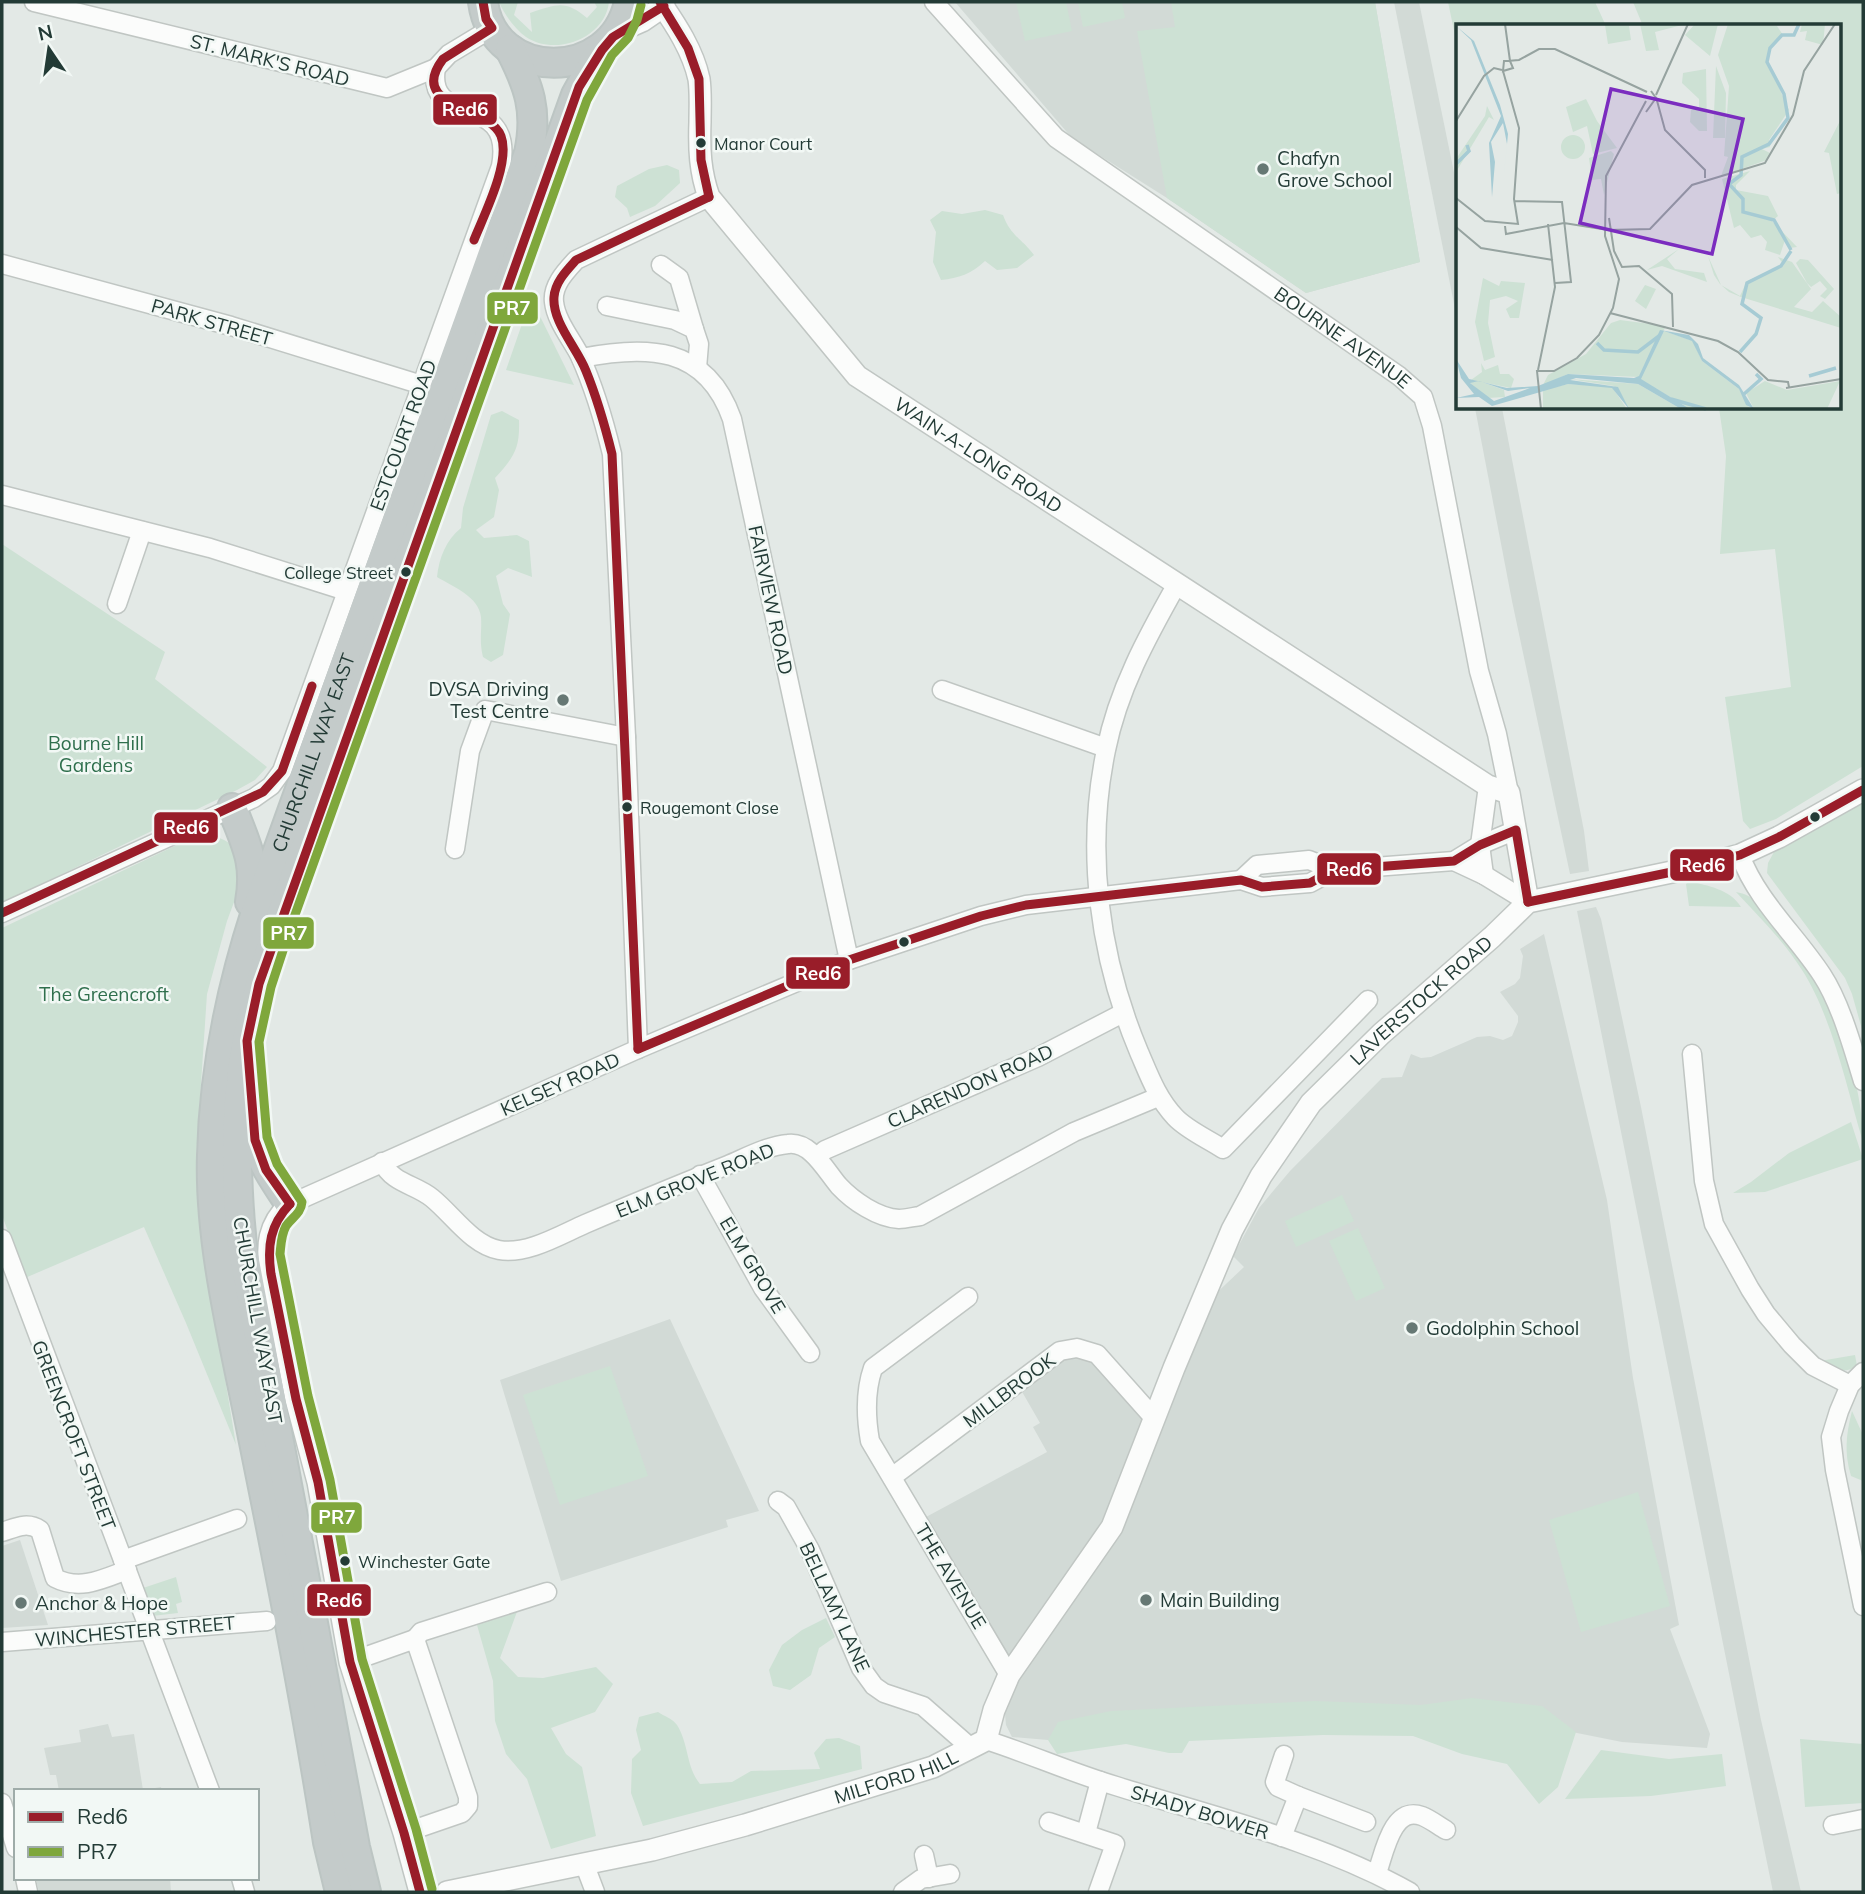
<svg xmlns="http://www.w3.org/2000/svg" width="1865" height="1894" viewBox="0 0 1865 1894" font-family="Mulish,sans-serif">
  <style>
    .built { fill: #d2dad6 }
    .green { fill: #cde1d4 }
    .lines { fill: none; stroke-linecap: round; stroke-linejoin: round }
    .minor-casing { stroke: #c0c6c3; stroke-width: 21 }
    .tertiary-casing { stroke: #c0c6c3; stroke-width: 24 }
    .trunk-casing { stroke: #bcc5c3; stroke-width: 32 }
    .minor { stroke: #fbfcfb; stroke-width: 18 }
    .tertiary { stroke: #fbfcfb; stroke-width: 21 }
    .trunk { stroke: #c4cbca; stroke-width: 28 }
    .bus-1-casing { stroke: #f2f8f5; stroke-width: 14 }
    .bus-2-casing { stroke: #f2f8f5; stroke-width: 14 }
    .bus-1 { stroke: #991d29; stroke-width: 9 }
    .bus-2 { stroke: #7fa73c; stroke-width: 9 }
    .bus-dot { fill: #233b36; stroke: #f2f8f5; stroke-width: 2.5 }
    .poi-dot { fill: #667874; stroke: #f2f8f5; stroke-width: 2.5 }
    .labels { text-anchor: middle; stroke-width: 5; stroke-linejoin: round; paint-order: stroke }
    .bus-label { font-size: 17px; fill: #233b36; stroke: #f2f8f5; text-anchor: start }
    .street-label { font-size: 19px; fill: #233b36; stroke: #f2f8f5 }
    .poi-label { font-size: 19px; fill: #233b36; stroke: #f2f8f5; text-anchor: start }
    .park-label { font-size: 19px; fill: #2f6f4d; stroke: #f2f8f5 }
    .inset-river { fill: none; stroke: #a6cbd4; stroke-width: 3.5 }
    .inset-road { fill: none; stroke: #96a3a0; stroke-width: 2 }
    .view { fill: #7b2cbf; fill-opacity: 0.15; stroke: #7b2cbf; stroke-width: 3.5 }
    .inset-edge { fill: none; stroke: #233b36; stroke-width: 3.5 }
    .line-badge { stroke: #f2f8f5; stroke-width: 2.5 }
    .badge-label { font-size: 19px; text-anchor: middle; font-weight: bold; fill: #fff }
  </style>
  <rect width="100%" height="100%" fill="#e3e9e6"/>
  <g class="built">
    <polygon points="955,2 1375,2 1420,262 1306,293 1167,198 1072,138"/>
    <polygon points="1394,2 1419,2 1457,187 1457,319"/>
    <polygon points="1475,408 1502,408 1584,831 1589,871 1570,874 1512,601"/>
    <polygon points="1596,907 1601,919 1641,1107 1761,1720 1801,1892 1773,1892 1748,1769 1577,911"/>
    <polygon points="1544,934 1607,1200 1633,1378 1679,1625 1670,1629 1710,1734 1707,1748 1622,1742 1547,1727 1048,1740 1012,1737 1006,1725 1004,1703 1008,1659 926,1517 1047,1452 1033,1427 1040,1423 1021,1390 1059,1359 1077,1355 1093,1361 1157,1430 1208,1301 1244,1267 1233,1256 1259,1208 1290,1171 1382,1078 1402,1077 1411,1054 1421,1058 1431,1057 1477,1037 1490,1036 1503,1040 1512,1036 1518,1022 1518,1016 1500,992 1515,984 1520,978 1523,956 1520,949"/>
    <polygon points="670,1319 759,1511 726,1520 728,1527 561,1581 500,1380"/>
    <polygon points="20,1540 48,1625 2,1628 2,1546"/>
    <polygon points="108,1724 112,1737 134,1734 143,1790 161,1787 162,1791 59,1791 56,1775 50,1775 44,1748 81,1742 79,1730"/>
    <polygon points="170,1878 171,1892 39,1892 36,1879"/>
  </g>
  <g class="green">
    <path d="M499,2h19l-4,13 18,17 -2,-19c28,-9 35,-13 57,5l10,-11 -3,-5h15c-4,36 -53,55 -83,35 -11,-8 -22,-23 -27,-35z"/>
    <polygon points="1016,2 1066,2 1072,31 1025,41"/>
    <polygon points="1078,2 1122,2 1125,18 1083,27"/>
    <polygon points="1171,2 1375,2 1420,262 1306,293 1167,198 1137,31 1175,27"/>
    <polygon points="1448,2 1595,2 1606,26 1457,26 1457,45"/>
    <polygon points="1633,2 1863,2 1863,766 1776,819 1750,829 1743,821 1725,697 1791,687 1775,549 1720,554 1726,456 1719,408 1839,408 1839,26 1643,26"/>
    <polygon points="667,165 679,170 680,183 655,206 630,217 627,208 615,197 617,186 649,169"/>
    <path d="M985,210l18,5c7,20 19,24 31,40l-17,13 -20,2 -12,-9c-14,13 -26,17 -44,19l-8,-18 3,-30 -6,-12 12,-9 20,3z"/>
    <polygon points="531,298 574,385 506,370"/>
    <path d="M502,411l17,9c1,29 -5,37 -24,58l4,12 -5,27 -18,13 8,8 33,-3 12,6 3,36 -24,-9 -12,8 7,28 7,10 -7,41 -12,7 -8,-5c-4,-16 -1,-25 -2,-40 -2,-20 -27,-30 -44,-40 2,-19 9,-37 24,-49l2,-20 28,-93z"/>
    <polygon points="2,544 165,652 155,679 267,767 255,780 237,790 2,903"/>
    <polygon points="1863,802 1863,1033 1852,994 1845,978 1767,873 1768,863 1774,852"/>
    <path d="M202,833c28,7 30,9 45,34l-20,54 -20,73 -11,164 2,56 38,231 -50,-122 -42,-96 -119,51 -23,-63v-287z"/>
    <path d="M1689,881c19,5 41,8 52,26l-52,-1 -3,-22z"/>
    <path d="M1736,892c18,3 26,15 38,28 49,54 89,149 89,222 -16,-53 -31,-126 -61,-172 -18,-29 -43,-53 -66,-78z"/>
    <polygon points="1851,1122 1863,1159 1765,1192 1733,1193 1751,1182 1789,1153"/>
    <polygon points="1342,1195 1354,1221 1296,1247 1285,1221"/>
    <polygon points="1358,1228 1385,1288 1356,1301 1329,1241"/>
    <path d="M1855,1355l2,11c-15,9 -23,3 -37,-5z"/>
    <polygon points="610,1366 648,1476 560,1505 523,1395"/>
    <path d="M1852,1411l11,24v46l-12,-5c-7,-23 -5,-42 1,-65z"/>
    <polygon points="1638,1492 1670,1606 1581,1632 1549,1520"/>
    <polygon points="176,1577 182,1602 176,1604 178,1613 152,1616 143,1588"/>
    <polygon points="518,1609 500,1658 518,1677 543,1678 596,1667 613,1684 595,1712 551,1728 566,1754 582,1767 596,1836 551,1849 527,1779 506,1754 495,1721 493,1681 477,1625"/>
    <polygon points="826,1618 835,1637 819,1648 811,1675 790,1690 773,1686 769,1670 782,1645 802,1630"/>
    <polygon points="1472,1698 1542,1706 1576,1732 1558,1787 1539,1804 1507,1764 1462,1754 1413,1736 1323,1735 1189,1741 1182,1753 1169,1753 1126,1744 1057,1754 1048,1740 1058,1722 1111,1711 1315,1701 1421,1705"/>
    <path d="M658,1712c6,4 15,7 19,13 12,19 9,42 23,59l32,-2 19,-11 69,-2 -6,-16 12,-14 13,-1 21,8 2,23 -219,57 -12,-33 1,-34 9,-9 -5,-20 3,-13z"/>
    <polygon points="1800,1739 1863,1744 1863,1803 1805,1807"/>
    <polygon points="1601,1750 1669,1759 1722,1754 1726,1786 1651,1796 1565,1799"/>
  </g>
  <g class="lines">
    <g class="minor-casing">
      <g id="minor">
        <polyline points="34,2 387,88 436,68 449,54 492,28"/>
        <path id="s1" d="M934,2l122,136 343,238 24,21 9,29 47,245 18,63 12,59"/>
        <polyline points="2,264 231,326 422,385"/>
        <polyline points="661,265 679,278 694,329"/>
        <polyline points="607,306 675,320 694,329 699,344 697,368"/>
        <path d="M581,358c65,-13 125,-13 151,61l117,541"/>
        <polyline points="2,495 210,548 346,591"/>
        <path d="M1177,584c-30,53 -59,106 -71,166 -21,101 -7,207 33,302 10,23 18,46 36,65 12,13 33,22 48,32l145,-149"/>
        <polyline points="117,604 142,531"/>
        <polyline points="942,690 1106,748"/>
        <polyline points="455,849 470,751 485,710 626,737"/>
        <path d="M1740,855c17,46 56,80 82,120 19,29 31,74 41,106"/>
        <polyline points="1454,861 1484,875 1528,902"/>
        <polyline points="1484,875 1480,845 1488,786"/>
        <polyline points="1241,880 1257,865 1309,860 1334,870"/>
        <path d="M2,913l252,-115 17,-12 11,-15 219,-605c14,-76 -76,-37 -65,-98"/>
        <path d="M638,1049l-12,-312 -14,-283c-8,-33 -18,-67 -32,-98 -8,-16 -24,-35 -26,-54 -2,-17 12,-31 22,-42l133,-63"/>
        <polyline points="1692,1054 1704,1181 1714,1224 1750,1289 1766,1314 1792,1345 1813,1366 1850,1385"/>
        <polyline points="817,1157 825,1150 1038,1057 1123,1013"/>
        <path d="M382,1162c11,22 33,22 50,36 21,17 40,47 67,52 28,5 61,-15 86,-26 47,-20 95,-40 143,-59 19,-8 39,-19 60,-21 23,-3 38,27 51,42 14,15 39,32 60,33 6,0 14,-2 21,-3l154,-84 84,-35"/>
        <polyline points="700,1175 763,1288 810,1353"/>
        <polyline points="290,1204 638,1049 849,960 981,916 1026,905 1241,880 1262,887 1310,883 1334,870 1454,861 1480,845 1516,830"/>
        <polyline points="2,1239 210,1791"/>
        <path d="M968,1297l-95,71c-8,23 -7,50 -3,73l139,234"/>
        <polyline points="1863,1372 1850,1385 1839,1411 1831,1437 1835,1470 1863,1606"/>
        <polyline points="892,1477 1060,1351 1077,1348 1097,1354 1154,1418"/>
        <polyline points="778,1501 786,1507 810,1550 861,1668 874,1686 884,1693 923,1706 971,1748"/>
        <path d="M2,1532c13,-4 25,-11 38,-2l15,48c25,13 48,1 72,-8"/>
        <polyline points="123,1560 237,1519"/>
        <polyline points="415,1639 421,1632 547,1592"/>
        <polyline points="2,1642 267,1621"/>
        <polyline points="350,1662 415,1639 468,1797 468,1806 462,1813 404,1833"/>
        <path d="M986,1740c44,14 86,33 130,46 99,31 203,55 294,106"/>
        <polyline points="1284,1755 1275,1782 1278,1787 1298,1796"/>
        <polyline points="2,1803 16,1848"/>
        <polyline points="1049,1822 1115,1844 1098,1892"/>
        <polyline points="1833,1825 1863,1819"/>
        <polyline points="1086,1833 1100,1781"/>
        <polyline points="1282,1837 1298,1796 1366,1822"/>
        <polyline points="924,1855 929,1878"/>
        <polyline points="584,1863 595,1892"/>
        <path d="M1377,1873c7,-19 15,-68 45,-57 8,3 17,10 24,14"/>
        <polyline points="25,1878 28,1892"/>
        <polyline points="241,1878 245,1892"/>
        <polyline points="903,1892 921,1879 950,1874"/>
      </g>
    </g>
    <g class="tertiary-casing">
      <g id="tertiary">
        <path id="s2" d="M660,2c16,23 33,49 39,77 2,14 1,29 1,43 -1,27 0,50 9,75l148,179 631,410 21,7 19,109"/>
        <polyline points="617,32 642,21 664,6"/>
        <path d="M290,1204c-22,21 -24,42 -19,70l25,125 22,83 32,180 54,171 16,59"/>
        <path id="s3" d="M447,1892l205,-42 93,-25 188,-58 53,-27 8,-30 15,-35 103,-148 62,-159 58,-138 29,-54 50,-73 70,-69 111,-97 36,-35 163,-34 49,-13 39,-18 84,-47"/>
      </g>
    </g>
    <g class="trunk-casing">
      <g id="trunk">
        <path d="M483,2c11,81 129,81 146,0"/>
        <path d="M232,808c14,37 25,54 18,94"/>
        <path d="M252,1110c1,42 16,61 38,94"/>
        <path id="s4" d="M340,1892l-12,-50c-21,-135 -48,-271 -75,-405 -17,-88 -44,-192 -41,-282 2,-84 18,-163 44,-243l273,-759c9,-42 0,-67 -19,-104"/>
        <path d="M366,1892l-11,-45 -113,-602c-7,-67 -8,-137 5,-204 7,-41 20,-79 32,-119l297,-827 26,-47"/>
      </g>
    </g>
    <use href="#minor" class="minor"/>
    <use href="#tertiary" class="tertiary"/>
    <use href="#trunk" class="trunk"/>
    <g class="bus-1-casing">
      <g id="bus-1">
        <polyline points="660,2 688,48 699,79 701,160 709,197"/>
        <path d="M474,240c10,-25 37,-78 27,-104 -12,-31 -95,-28 -58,-77l49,-31 -6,-9 -3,-17"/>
        <polyline points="1528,902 1691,868 1740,855 1779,837 1863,790"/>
        <polyline points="2,913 263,792 282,771 312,686"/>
        <polyline points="638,1049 849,960 981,916 1026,905 1241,880 1262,887 1310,883 1334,870 1454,861 1480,845 1516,830 1528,902"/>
        <path d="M638,1049l-26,-595c-7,-28 -15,-56 -26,-83 -9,-23 -34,-49 -32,-74 1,-15 13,-27 22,-37l133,-63"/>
        <polyline points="290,1204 266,1170 255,1140 247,1041 259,984 579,87 602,50 613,37 664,6"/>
        <path d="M290,1204c-20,21 -23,42 -19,70l25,125 22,83 32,180 54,171 16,59"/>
      </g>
    </g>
    <g class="bus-2-casing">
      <path id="bus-2" d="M432,1889l-16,-60 -54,-170 -32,-179 -22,-84 -28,-142c1,-9 1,-19 6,-28 6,-9 15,-12 16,-24l-25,-38 -10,-27 -8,-95 12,-55 20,-61 296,-826 25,-45 16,-17 9,-18 4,-15"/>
    </g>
    <use href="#bus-1" class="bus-1"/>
    <use href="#bus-2" class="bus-2"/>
  </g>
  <g class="bus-dot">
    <circle cx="701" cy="143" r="6"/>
    <circle cx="406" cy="572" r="6"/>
    <circle cx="627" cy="807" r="6"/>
    <circle cx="1815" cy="817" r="6"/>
    <circle cx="904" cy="942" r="6"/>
    <circle cx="345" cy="1561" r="6"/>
  </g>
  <g class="poi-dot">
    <circle cx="1263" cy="169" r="7"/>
    <circle cx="563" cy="700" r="7"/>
    <circle cx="1412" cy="1328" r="7"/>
    <circle cx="1146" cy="1600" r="7"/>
    <circle cx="21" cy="1603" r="7"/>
  </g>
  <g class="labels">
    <g class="bus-label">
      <text x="714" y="150">Manor Court</text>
      <text x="393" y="579" text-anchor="end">College Street</text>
      <text x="640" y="814">Rougemont Close</text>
      <text x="358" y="1568">Winchester Gate</text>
    </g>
    <g class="street-label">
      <text transform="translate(270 60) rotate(14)" y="7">ST. MARK'S ROAD</text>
      <text transform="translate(212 322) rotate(16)" y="7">PARK STREET</text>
      <text dy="7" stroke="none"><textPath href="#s1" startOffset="532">BOURNE AVENUE</textPath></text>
      <text transform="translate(403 435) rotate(-70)" y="7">ESTCOURT ROAD</text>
      <text dy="7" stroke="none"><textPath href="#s2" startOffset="583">WAIN-A-LONG ROAD</textPath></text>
      <text transform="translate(771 600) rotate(78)" y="7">FAIRVIEW ROAD</text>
      <text dy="7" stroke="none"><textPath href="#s4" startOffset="1166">CHURCHILL WAY EAST</textPath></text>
      <text dy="7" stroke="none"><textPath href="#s3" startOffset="1432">LAVERSTOCK ROAD</textPath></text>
      <text transform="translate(560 1084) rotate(-24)" y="7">KELSEY ROAD</text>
      <text transform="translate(970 1086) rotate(-24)" y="7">CLARENDON ROAD</text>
      <text transform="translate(695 1180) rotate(-22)" y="7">ELM GROVE ROAD</text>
      <text transform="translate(753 1265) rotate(59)" y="7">ELM GROVE</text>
      <text transform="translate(258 1320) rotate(80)" y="7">CHURCHILL WAY EAST</text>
      <text transform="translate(1009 1390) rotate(-37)" y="7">MILLBROOK</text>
      <text transform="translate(74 1435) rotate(69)" y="7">GREENCROFT STREET</text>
      <text transform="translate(951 1576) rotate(59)" y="7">THE AVENUE</text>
      <text transform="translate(835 1607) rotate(65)" y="7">BELLAMY LANE</text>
      <text transform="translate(135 1631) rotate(-5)" y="7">WINCHESTER STREET</text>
      <text dy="7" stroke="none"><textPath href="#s3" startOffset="464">MILFORD HILL</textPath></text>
      <text transform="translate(1200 1812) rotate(17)" y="7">SHADY BOWER</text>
    </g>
    <g class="poi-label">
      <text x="1277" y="165">Chafyn<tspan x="1277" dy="22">Grove School</tspan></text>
      <text x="549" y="696" text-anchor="end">DVSA Driving<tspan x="549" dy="22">Test Centre</tspan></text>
      <text x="1426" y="1335">Godolphin School</text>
      <text x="1160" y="1607">Main Building</text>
      <text x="35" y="1610">Anchor &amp; Hope</text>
    </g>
    <g class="park-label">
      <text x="96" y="750">Bourne Hill<tspan x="96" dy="22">Gardens</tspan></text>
      <text x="104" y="1001">The Greencroft</text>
    </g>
  </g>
  <g transform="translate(1456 24)">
    <rect width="385" height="385" fill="#e3e9e6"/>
    <path d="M184,0h46l-31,8 4,18 -13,1zM239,0h23l-8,32 -25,-21zM272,0l49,2 6,9 -13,14 -2,14 21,47 -20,30 1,7 -8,2 8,4 -3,7 -46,16 7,-19 -4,-1 5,-70 -11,-31zM346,0h23l-2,21 -18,-5 2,-9 -7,1zM149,1l24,1 2,14 -23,4zM260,42l10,27 -1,45h-12zM250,45l1,62h-8l-9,-9 1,-12 8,-3v-8l-17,-16 1,-10zM130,75l11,22 20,27 -24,6 -6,-28 -14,6 -7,-25zM31,82l7,14 -5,-3 -33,55v-13l29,-43zM385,95v74l-4,1 -8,-41 -5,-1zM105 123a12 12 0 1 1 24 0a12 12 0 1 1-24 0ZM155,127l3,3 -10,41 -3,-16 -9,1 -3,-22zM294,147l-14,14v5l32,6 10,20 -6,5 25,26 -7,1 -5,-8 -5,15 -15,-5 2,-8 -6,-7 -10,3 -11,-13 -6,3 -12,-49zM223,225l-12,10 8,10 29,4 3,9 -45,-16 -15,4zM252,232l13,29 19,11 7,-15 37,-16 -6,-8 14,5 19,27 -17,18 18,5 11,-11 18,16v11l-100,-31 -12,-5 -9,-8 -6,-9zM344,235l8,1 26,29 -9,10 -5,-3 7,-7 -7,-8 -9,6 -4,-4 -11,-20zM27,254l16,8 2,-5 24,2 -6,35h-9l-4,-9 12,-8 -12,-5 -16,4 -2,23 7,34 -11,4 -9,-39zM189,261l11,4 -10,20 -11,-8zM164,296l46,6 -27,51 -71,-3 -25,11 5,-10 38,-21 25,-31zM208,307l29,10 9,20 37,28 11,20h-60l-50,-30zM25,339l4,7 13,-5 2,9h9l5,5 -3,9 -40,-8 11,-8zM113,355l69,5 43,25h-52l-15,-23zM23,357l25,9 1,7 -18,1 -18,-16zM309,357l22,9 53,-9 -13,28h-73l-8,-16zM112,360l44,3 15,22h-84v-19z" fill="#cde1d4"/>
    <path d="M0,2l18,15 26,64 8,29 -8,81 7,-71 -4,-21 -12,19 4,20 -3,35 -3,-54 12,-27 -30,-76zM204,306l29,5 9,9 5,14 36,27 15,24 -8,-4 -7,-16 -37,-28 -10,-20 -28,-10 -23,48 49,30h-9l-43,-25 -62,-6 -6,2 48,7 11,22 -17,-21 -44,-4 -76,22 -13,-9 -23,1 18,-4 -13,-16 -5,-19 13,20 38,9 31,-2 30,-12 66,4 5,-2zM23,357l29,10 22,-3 -36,13 -24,-18z" fill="#a6cbd4" fill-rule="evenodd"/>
    <path class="inset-river" d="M0,140l13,-13 -2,-6M335,226l-17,-30 -31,-8v-13l-14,-15 12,-9 1,-18 27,-13 19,-26 -4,-24 -17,-32 3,-14 12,-13h12l5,-11M141,319l7,7 34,2 21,-16M284,328l16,-18 5,-16 -19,-14 5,-21 34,-17 10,-15M353,352l27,-8M288,370l17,-15 -5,-5M215,375l35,10"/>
    <path class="inset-road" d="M49,0l5,37M54,37l3,7 -10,3 1,-10h3l12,-1 20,-11h16l92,43M200,71l32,-71M200,73l9,33 40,40v8M190,88l10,-14 -5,-7M0,97l28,-45 10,-8 8,2M0,174l29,23 33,3 -4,-25 5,-71 -16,-57M59,177l47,1 9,80 -16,1M153,194l5,33 8,16 17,-1 33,28 1,33M49,202l1,8 58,-11 44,7 42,-1 42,-44 73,-22 28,-48 11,-44 31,-47M0,203l25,21 72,12M154,289l108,28 20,11 30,28 20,2 1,5M82,346l17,-83 -7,-63M330,364l55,-9M85,385l-4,-38h17l23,-13 22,-23 14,-27 6,-29 -14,-43 1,-60 40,-75"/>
    <path class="view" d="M155,65l132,30 -31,135 -132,-31z"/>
    <rect width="385" height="385" class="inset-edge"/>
  </g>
  <g class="line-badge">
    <rect x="432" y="93" width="66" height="33" rx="7" fill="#991d29"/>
    <rect x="486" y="291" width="53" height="34" rx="7" fill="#7fa73c"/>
    <rect x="153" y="811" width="66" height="33" rx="7" fill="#991d29"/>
    <rect x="1669" y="848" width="66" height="34" rx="7" fill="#991d29"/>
    <rect x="1316" y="852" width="66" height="34" rx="7" fill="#991d29"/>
    <rect x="262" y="916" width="53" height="34" rx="7" fill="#7fa73c"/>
    <rect x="785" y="956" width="66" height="34" rx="7" fill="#991d29"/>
    <rect x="310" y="1501" width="53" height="33" rx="7" fill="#7fa73c"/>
    <rect x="306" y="1583" width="66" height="34" rx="7" fill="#991d29"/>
  </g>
  <g class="badge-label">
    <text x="465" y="116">Red6</text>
    <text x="512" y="315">PR7</text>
    <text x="186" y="834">Red6</text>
    <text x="1702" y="872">Red6</text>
    <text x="1349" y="876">Red6</text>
    <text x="289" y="940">PR7</text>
    <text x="818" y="980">Red6</text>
    <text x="337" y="1524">PR7</text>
    <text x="339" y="1607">Red6</text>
  </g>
  <rect width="1865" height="1894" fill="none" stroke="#233b36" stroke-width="7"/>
  <rect x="14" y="1789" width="245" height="91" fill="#f2f8f5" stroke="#9faca9" stroke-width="2"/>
  <rect x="28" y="1812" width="35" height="10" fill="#991d29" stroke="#9faca9" stroke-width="2"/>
  <text x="77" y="1824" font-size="21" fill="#233b36">Red6</text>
  <rect x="28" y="1847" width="35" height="10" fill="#7fa73c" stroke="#9faca9" stroke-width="2"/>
  <text x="77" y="1859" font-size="21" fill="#233b36">PR7</text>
  <g transform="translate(49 49) rotate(347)" stroke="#f2f8f5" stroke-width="5" paint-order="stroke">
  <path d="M0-5L12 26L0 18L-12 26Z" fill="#233b36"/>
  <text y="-10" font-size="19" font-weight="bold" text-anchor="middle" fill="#233b36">N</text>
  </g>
</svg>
